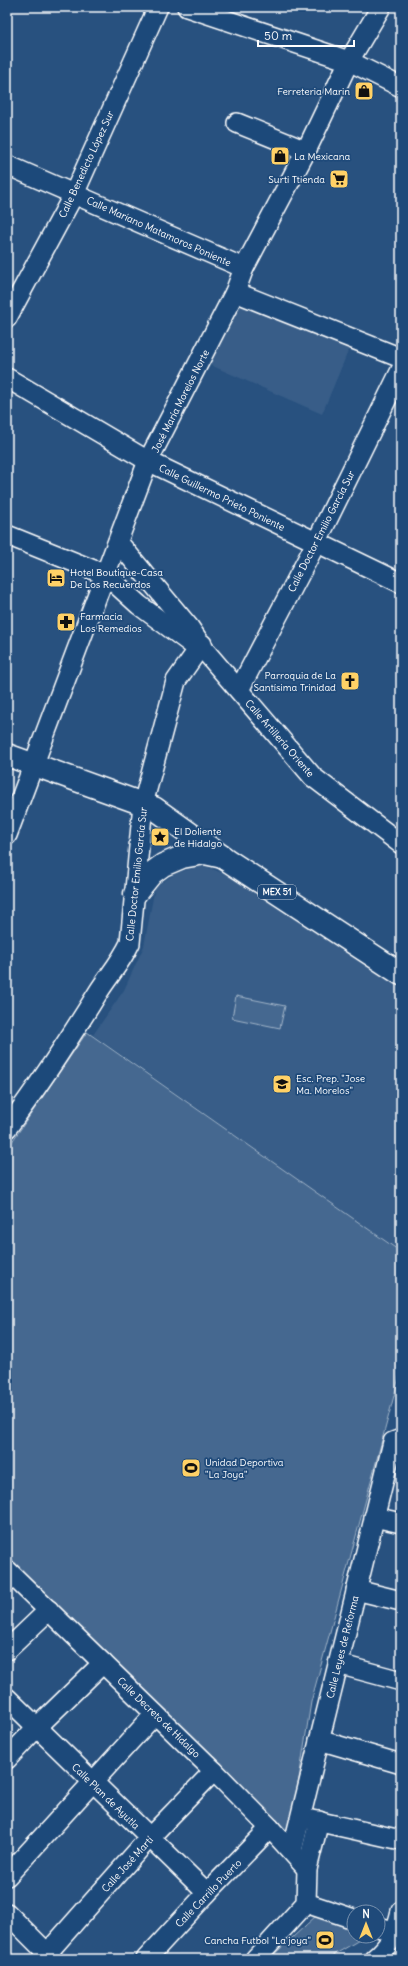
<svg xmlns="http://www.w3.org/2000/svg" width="408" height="1966" viewBox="0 0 408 1966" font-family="Delius,sans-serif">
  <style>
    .built { fill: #375d88 }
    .green { fill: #446890; stroke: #a2b4c8 }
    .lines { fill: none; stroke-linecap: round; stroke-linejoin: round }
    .minor-casing { stroke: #fff; stroke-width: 22 }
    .major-casing { stroke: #fff; stroke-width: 25 }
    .minor { stroke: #1f4a7a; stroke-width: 19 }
    .major { stroke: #1f4a7a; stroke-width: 22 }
    .labels { text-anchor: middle; stroke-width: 3.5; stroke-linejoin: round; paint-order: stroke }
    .shield { fill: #1f4a7a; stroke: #bcc9d7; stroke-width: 1 }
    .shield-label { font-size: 9px; font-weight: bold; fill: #fff }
    .poi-label { font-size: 10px; fill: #fff; stroke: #1f4a7a; text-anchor: start }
    .street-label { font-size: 10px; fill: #fff; stroke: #1f4a7a }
  </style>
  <rect width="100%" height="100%" fill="#28517f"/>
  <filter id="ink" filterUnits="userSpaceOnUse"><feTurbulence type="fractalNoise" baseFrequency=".025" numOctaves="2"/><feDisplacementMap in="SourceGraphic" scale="8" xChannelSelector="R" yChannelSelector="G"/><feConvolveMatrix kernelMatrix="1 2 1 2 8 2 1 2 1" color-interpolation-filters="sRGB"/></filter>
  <g filter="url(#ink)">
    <g class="built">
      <polygon points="237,297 352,342 322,414 206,363"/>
      <polygon points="203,865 232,877 401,987 401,1252 93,1035 124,990 144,946 155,887 176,873"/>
    </g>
    <g class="green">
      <polygon points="236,996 285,1006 280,1028 232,1018"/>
      <polygon points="87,1032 401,1252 401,1370 311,1702 289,1842 7,1567 7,1149"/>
      <polygon points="317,1915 354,1931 354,1936 366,1936 327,1959 269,1959"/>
    </g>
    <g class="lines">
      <g class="minor-casing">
        <g id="minor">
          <polyline points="187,7 349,61 401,87"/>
          <polyline points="237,123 306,151"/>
          <polyline points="7,165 244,268"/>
          <polyline points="235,292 401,358"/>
          <polyline points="7,318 74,194 158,7"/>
          <polyline points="7,378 148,461 401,583"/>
          <polyline points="7,535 106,575 139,605 197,648"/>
          <polyline points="118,542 189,627 206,652 313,777 401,844"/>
          <polyline points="239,690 316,543 401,370"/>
          <polyline points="7,835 148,461 235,292 244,268 306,151 349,61 381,7"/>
          <path d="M7,1128c33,-44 63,-90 92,-137 11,-17 22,-29 31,-48l13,-139 33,-123 26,-37"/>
          <polyline points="374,1517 401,1523"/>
          <polyline points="7,1570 214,1771 270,1828 307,1869"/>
          <polyline points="356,1590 401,1601"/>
          <polyline points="7,1650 49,1610"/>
          <polyline points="338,1664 401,1681"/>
          <polyline points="7,1698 207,1893"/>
          <polyline points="319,1740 401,1764"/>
          <polyline points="7,1759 36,1728 103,1663"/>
          <polyline points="307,1819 401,1840"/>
          <polyline points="292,1851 393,1442 401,1439"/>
          <polyline points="7,1876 155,1714"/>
          <polyline points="306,1903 354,1919"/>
          <polyline points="7,1913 53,1959"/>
          <polyline points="378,1927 401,1933"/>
          <polyline points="42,1959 149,1838 214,1771"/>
          <polyline points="146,1959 207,1893 270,1828"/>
          <polyline points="255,1959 306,1903 307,1869 319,1821"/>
          <path d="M374,1959c17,-14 22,-27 27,-48"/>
        </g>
      </g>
      <g class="major-casing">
        <g id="major">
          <polyline points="7,755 154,808 224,858 401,974"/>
          <polyline points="135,894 152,873 163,865 182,857 205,853 223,857"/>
        </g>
      </g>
      <use href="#minor" class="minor"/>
      <use href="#major" class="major"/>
    </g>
  </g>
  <defs>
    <g id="shop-square" transform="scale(1)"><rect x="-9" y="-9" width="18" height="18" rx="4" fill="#ffd166" stroke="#1f4a7a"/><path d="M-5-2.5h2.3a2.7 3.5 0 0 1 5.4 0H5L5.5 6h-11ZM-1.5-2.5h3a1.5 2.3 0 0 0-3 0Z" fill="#111"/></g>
    <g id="supermarket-square" transform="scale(1)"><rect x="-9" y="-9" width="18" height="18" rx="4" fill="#ffd166" stroke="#1f4a7a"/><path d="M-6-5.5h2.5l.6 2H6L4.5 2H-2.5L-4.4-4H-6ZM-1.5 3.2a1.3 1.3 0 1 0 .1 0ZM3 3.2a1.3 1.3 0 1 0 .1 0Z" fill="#111"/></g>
    <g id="hotel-square" transform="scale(1)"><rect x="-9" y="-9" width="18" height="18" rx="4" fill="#ffd166" stroke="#1f4a7a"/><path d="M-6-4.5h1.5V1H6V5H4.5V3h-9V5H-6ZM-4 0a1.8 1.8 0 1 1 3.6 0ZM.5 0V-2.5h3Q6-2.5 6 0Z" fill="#111"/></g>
    <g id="pharmacy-square" transform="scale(1)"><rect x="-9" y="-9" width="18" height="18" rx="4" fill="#ffd166" stroke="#1f4a7a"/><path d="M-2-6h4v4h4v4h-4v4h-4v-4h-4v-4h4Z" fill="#111"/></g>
    <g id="church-square" transform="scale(1)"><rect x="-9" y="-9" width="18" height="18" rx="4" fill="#ffd166" stroke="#1f4a7a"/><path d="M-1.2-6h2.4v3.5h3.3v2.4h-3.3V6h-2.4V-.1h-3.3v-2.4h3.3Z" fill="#111"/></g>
    <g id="sight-square" transform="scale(1)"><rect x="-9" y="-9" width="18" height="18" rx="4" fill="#ffd166" stroke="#1f4a7a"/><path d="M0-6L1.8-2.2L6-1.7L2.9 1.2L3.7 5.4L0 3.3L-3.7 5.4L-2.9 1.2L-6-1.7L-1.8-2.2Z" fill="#111"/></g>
    <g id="university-square" transform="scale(1)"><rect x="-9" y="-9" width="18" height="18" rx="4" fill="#ffd166" stroke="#1f4a7a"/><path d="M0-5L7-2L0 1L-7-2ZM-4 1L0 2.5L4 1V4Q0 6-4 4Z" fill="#111"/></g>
    <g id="stadium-square" transform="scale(1)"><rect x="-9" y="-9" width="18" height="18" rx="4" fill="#ffd166" stroke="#1f4a7a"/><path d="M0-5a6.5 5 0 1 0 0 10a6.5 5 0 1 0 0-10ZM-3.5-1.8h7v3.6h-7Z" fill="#111"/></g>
  </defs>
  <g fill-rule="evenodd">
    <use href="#shop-square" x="364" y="91"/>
    <use href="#shop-square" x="280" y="156"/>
    <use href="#supermarket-square" x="339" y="179"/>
    <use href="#hotel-square" x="56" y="578"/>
    <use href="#pharmacy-square" x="66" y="622"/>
    <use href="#church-square" x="350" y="681"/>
    <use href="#sight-square" x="160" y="837"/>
    <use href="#university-square" x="282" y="1084"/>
    <use href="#stadium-square" x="191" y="1468"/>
    <use href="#stadium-square" x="325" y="1940"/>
  </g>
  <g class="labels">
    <rect class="shield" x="258" y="885" width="38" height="14" rx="3"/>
    <g class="shield-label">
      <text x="277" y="895">MEX 51</text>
    </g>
    <g class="poi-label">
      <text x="350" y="95" text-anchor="end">Ferreteria Marin</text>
      <text x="294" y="160">La Mexicana</text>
      <text x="325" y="183" text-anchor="end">Surti Ttienda</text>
      <text x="70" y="576">Hotel Boutique-Casa<tspan x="70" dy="12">De Los Recuerdos</tspan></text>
      <text x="80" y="620">Farmacia<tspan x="80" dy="12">Los Remedios</tspan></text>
      <text x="336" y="679" text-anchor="end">Parroquia de La<tspan x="336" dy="12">Santísima Trinidad</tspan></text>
      <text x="174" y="835">El Doliente<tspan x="174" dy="12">de Hidalgo</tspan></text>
      <text x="296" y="1082">Esc. Prep. "Jose<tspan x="296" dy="12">Ma. Morelos"</tspan></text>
      <text x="205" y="1466">Unidad Deportiva<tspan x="205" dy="12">"La Joya"</tspan></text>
      <text x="311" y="1944" text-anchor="end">Cancha Futbol "La joya"</text>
    </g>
    <g class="street-label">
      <text transform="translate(86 164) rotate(-65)" y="4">Calle Benedicto López Sur</text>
      <text transform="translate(159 231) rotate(24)" y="4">Calle Mariano Matamoros Poniente</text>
      <text transform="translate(180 401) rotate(-63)" y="4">José María Morelos Norte</text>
      <text transform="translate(222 497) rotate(26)" y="4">Calle Guillermo Prieto Poniente</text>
      <text transform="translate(321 531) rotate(-63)" y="4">Calle Doctor Emilio García Sur</text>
      <text transform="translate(280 738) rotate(49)" y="4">Calle Artillería Oriente</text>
      <text transform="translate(136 874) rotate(-84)" y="4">Calle Doctor Emilio García Sur</text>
      <text transform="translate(342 1647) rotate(-76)" y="4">Calle Leyes de Reforma</text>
      <text transform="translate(159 1717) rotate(44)" y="4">Calle Decreto de Hidalgo</text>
      <text transform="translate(106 1796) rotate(44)" y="4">Calle Plan de Ayutla</text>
      <text transform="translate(127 1864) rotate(-48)" y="4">Calle José Martí</text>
      <text transform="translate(208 1893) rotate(-46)" y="4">Calle Carrillo Puerto</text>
    </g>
  </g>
  <rect width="408" height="1966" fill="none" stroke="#1f4a7a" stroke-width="24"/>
  <rect x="12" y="12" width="384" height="1942" fill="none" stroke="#fff" stroke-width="1.5" filter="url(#ink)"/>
  <g transform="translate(366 1924)"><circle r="19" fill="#1f4a7a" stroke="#7992af"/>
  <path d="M0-3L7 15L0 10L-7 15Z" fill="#ffd166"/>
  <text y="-6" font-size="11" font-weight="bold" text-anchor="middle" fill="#ffffff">N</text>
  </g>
  <path d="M258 40v6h96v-6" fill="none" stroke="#ffffff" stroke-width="2"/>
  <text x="264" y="40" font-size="12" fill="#ffffff" stroke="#1f4a7a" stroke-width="3" paint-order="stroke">50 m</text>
</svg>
